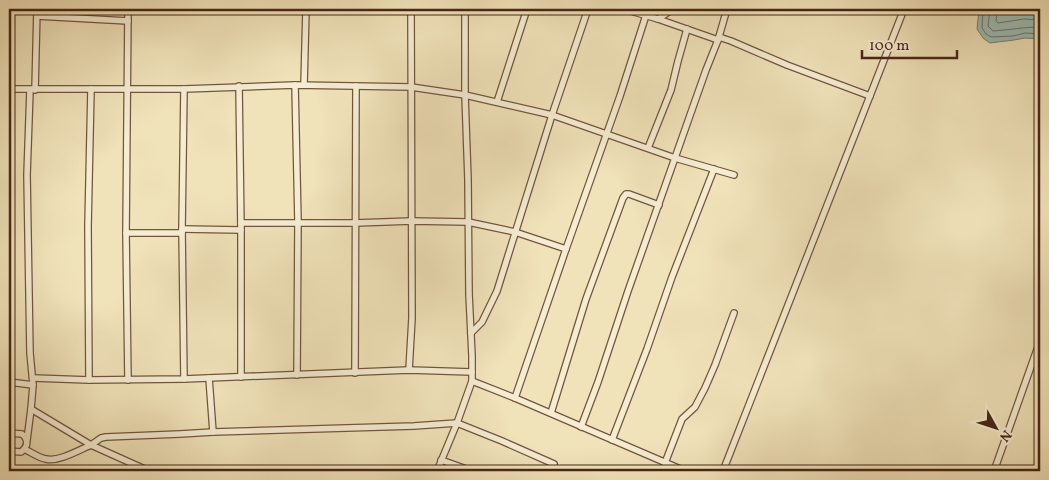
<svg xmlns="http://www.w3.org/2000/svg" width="1049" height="480" viewBox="0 0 1049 480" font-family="Vollkorn,serif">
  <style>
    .water { fill: #9bbdb5; stroke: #798175 }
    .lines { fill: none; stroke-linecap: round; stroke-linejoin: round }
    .shore { stroke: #717265; stroke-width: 1 }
    .minor-casing { stroke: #71563e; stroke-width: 8 }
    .minor { stroke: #f5ecd2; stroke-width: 5.5 }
  </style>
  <rect width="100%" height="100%" fill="#f0e2b9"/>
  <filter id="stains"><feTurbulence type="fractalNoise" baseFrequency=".004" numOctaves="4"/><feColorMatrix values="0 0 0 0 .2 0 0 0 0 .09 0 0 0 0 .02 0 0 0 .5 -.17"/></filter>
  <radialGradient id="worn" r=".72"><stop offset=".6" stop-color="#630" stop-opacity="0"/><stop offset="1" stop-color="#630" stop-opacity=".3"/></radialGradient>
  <polygon class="water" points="979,9 1040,9 1040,39 1025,38 1014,40 990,43 983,38 977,29"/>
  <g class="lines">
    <g class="shore">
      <polyline points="983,9 982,28 986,34 991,37 1013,36 1025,33 1040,34"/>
      <path d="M990,9l-2,17 5,5c16,-1 31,-4 47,-4"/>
      <polyline points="997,9 996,21 998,23 1024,19 1040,20"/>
    </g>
    <g class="minor-casing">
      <g id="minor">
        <polyline points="128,9 126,233 128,380"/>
        <polyline points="465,9 465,95 468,180 469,294 472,356 472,381 515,398"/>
        <polyline points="624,9 658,19 673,9"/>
        <polyline points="648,9 620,96 566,249 515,398 685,471"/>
        <polyline points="37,16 128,21"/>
        <polyline points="658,19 718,40"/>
        <polyline points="719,37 731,41 787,65 870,96"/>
        <polyline points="295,85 298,222 297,375"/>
        <polyline points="304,85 306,9"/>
        <polyline points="239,86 241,230 241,377"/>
        <polyline points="9,89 184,89 295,85 411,87 465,95 552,115 675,158 734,175"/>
        <polyline points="35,90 37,9"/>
        <polyline points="497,102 527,9"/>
        <polyline points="648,148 671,90 678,61 687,29"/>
        <polyline points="241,223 355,223 412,221 468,222 515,232 566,249"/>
        <polyline points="182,229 241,230"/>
        <polyline points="126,233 182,233"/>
        <polyline points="471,333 482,322 497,291 552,115 588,9"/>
        <polyline points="409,370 412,318 411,9"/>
        <polyline points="355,373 356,86"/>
        <polyline points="33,378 89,380 184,379 409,370 472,372"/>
        <polyline points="209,378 213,432"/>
        <polyline points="184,379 182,229 184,89"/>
        <polyline points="89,380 88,226 91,89"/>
        <polyline points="9,382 33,385"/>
        <polyline points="31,409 91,445 101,438 106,437 180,434 213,432 414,426 457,423 502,441 554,464"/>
        <polyline points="551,413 586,299 623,198 626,194 629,194 659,205"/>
        <polyline points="581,427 598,382 628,291 706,70 718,40 727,9"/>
        <path d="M9,433l13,1c7,6 6,13 -1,18l-12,-1"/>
        <polyline points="27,440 31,409 33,385 30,353 27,175 30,90"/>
        <polyline points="612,440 647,349 672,277 714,169"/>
        <path d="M24,449c7,3 15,9 22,10 13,3 33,-9 45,-14l58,26"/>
        <polyline points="441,460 472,471"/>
        <polyline points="665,463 682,419 695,407 705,388 715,365 734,313"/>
        <polyline points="437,471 457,423 472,381"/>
        <polyline points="723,471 904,9"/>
        <polyline points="994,471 1040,341"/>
      </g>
    </g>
    <use href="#minor" class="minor"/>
  </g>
  <rect width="1049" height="480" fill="none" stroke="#f0e2b9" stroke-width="30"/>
  <rect x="10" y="10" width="1029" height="460" fill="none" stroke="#472715" stroke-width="2.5"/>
  <rect x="15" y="15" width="1019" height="450" fill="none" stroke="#472715"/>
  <g transform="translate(996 428) rotate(130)" stroke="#f5ecd2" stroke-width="4" paint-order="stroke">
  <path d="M0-4L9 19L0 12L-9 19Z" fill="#472715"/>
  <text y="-8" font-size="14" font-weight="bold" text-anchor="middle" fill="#472715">N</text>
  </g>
  <path d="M862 50v8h95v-8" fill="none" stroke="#472715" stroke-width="2.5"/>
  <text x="869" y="50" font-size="15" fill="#472715" stroke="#f5ecd2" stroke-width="4" paint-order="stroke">100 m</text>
  <rect width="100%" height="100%" filter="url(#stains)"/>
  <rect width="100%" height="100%" fill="url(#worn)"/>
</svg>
